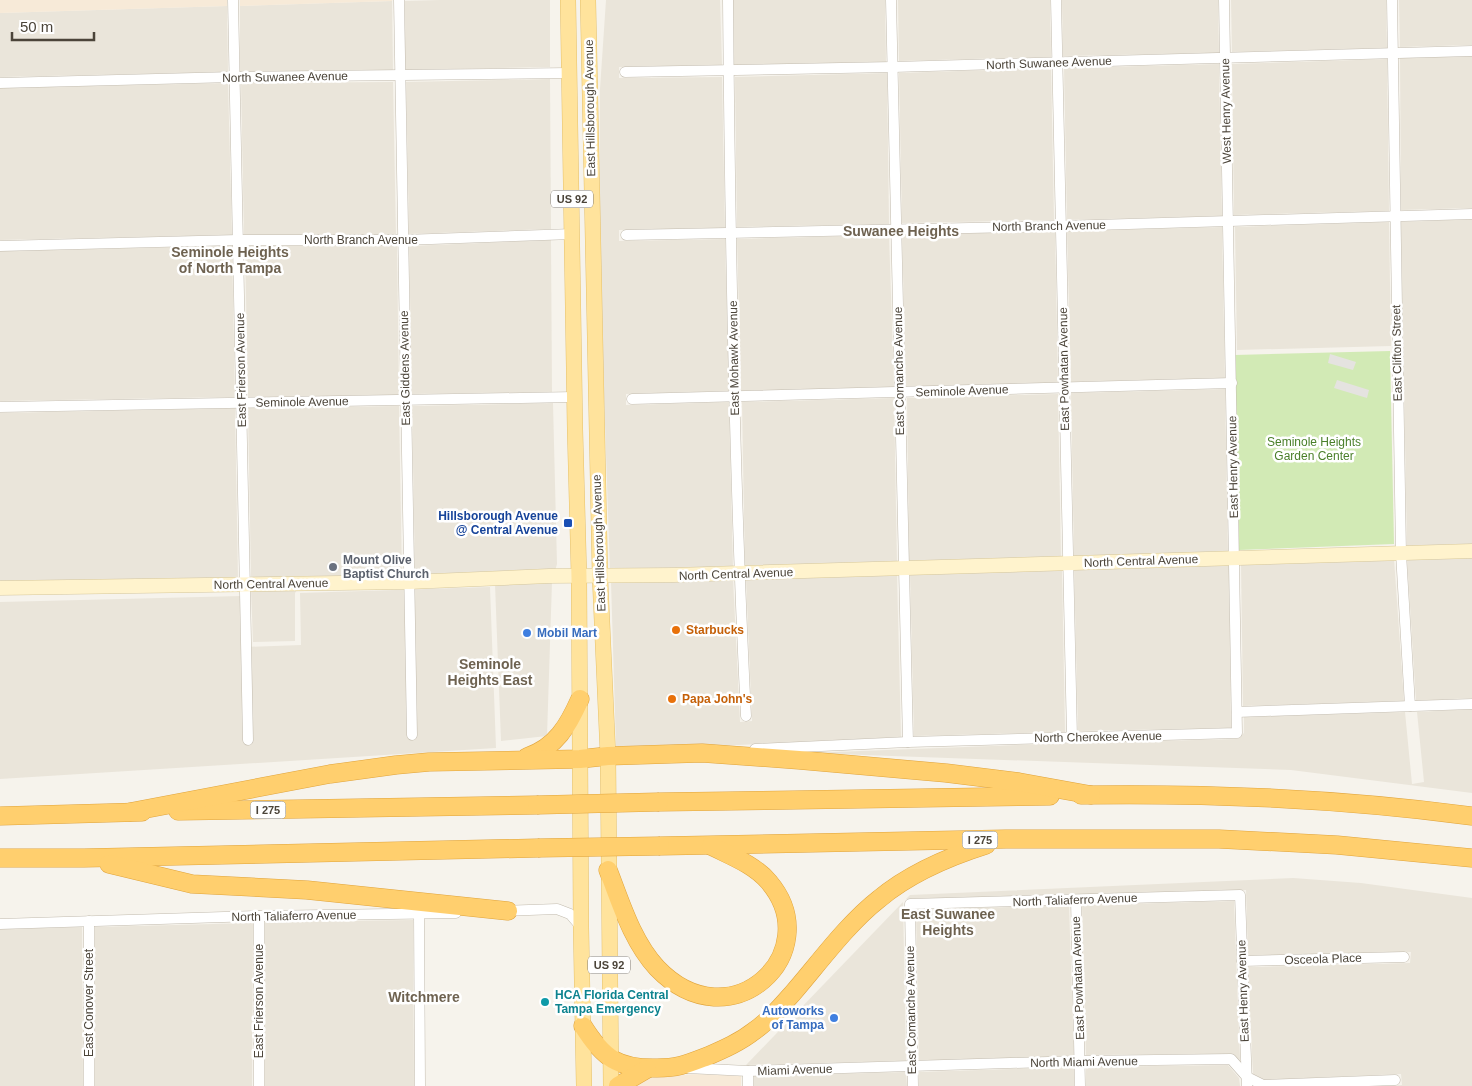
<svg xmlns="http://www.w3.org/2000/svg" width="1472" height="1086" viewBox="0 0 1472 1086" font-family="Arial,sans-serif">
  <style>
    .residential { fill: #eae5da }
    .commercial { fill: #f7ead8 }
    .green { fill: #d2eab5 }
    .parking { fill: #e5e3e0 }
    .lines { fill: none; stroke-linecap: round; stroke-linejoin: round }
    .street-casing { stroke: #c2bbae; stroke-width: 11 }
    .secondary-casing { stroke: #d6c79b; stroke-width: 15 }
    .primary-casing { stroke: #e6c16a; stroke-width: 16 }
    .highway-casing { stroke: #e0a43c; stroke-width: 19 }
    .street { stroke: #fff; stroke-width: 10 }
    .secondary { stroke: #fff3cd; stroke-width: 14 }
    .primary { stroke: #ffe39c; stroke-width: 15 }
    .highway { stroke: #ffcf6e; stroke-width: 18 }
    .highway-bridge-casing { stroke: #e0a43c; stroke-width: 19; stroke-linecap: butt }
    .highway-bridge { stroke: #ffcf6e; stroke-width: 18 }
    .transit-dot { fill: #1a4fb4; stroke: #fff; stroke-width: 2 }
    .worship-dot { fill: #6b7280; stroke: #fff; stroke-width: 2 }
    .food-dot { fill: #e8710a; stroke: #fff; stroke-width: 2 }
    .shop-dot { fill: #3f7fe0; stroke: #fff; stroke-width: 2 }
    .culture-dot { fill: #0f9aa8; stroke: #fff; stroke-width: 2 }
    .labels { text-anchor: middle; stroke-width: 5; stroke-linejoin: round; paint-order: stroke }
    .shield { fill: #fff; stroke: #817c74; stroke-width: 1 }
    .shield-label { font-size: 11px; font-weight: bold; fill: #4b4439 }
    .street-label { font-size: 12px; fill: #4b4439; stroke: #fff }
    .park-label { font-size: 12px; fill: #4a7f2a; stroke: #fff }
    .transit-label { font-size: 12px; font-weight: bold; fill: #164399; stroke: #fff; text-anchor: end }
    .worship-label { font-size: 12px; font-weight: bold; fill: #5b616d; stroke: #fff; text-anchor: start }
    .food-label { font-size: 12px; font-weight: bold; fill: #c56008; stroke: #fff; text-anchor: start }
    .shop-label { font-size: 12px; font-weight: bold; fill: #366cbe; stroke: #fff; text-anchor: start }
    .culture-label { font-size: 12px; font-weight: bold; fill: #0d838f; stroke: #fff; text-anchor: start }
    .neighbourhood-label { font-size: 14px; font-weight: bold; fill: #6e6250; stroke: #fff }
  </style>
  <rect width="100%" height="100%" fill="#f6f3ec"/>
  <g class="residential">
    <polygon points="440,0 550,0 550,67 405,70 405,1"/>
    <polygon points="606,0 720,0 722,65 619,67 619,78 722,77 725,228 619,230 619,241 725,239 729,391 626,394 626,405 729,402 733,568 610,571 599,249 600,89"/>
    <polygon points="733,0 885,0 886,62 734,65"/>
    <polygon points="898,0 1050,0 1051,57 899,61"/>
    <polygon points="1062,0 1218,0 1219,53 1063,56"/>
    <polygon points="1231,0 1386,0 1387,48 1232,52"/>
    <polygon points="1399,0 1472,0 1472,45 1400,47"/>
    <polygon points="392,1 393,71 240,72 240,6"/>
    <polygon points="227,6 228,72 0,77 0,13"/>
    <polygon points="1472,56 1472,208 1401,210 1400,58"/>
    <polygon points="1387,59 1389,211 1234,215 1232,64"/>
    <polygon points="1219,64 1222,216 1067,220 1064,68"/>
    <polygon points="1051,68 1054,220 902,223 899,73"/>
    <polygon points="887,73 889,224 737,227 735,77"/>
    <polygon points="550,79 551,229 409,234 406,82"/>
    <polygon points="393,82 396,235 244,235 241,83"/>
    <polygon points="228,83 232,235 0,240 0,88"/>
    <polygon points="1472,219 1472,546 1407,548 1401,222"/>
    <polygon points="1389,222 1391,346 1237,350 1235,227"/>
    <polygon points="1222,227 1225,378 1071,382 1067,231"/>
    <polygon points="1055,231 1058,383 906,387 902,235"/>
    <polygon points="889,235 894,387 741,391 737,239"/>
    <polygon points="551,240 552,392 412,394 409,246"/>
    <polygon points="232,246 235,397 0,401 0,251"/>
    <polygon points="245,246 397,246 399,395 248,397"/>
    <polygon points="1225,389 1228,553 1074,557 1071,393"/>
    <polygon points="1058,394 1061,558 909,563 907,398"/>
    <polygon points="894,398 897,563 745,568 742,402"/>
    <polygon points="553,403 557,564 555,571 415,577 412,406"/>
    <polygon points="399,406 402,577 251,579 248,408"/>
    <polygon points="235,408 238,579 0,583 0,413"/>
    <polygon points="1472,557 1472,698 1416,701 1407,559"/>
    <polygon points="1394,559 1404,701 1243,706 1241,564"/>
    <polygon points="1229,564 1231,728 1078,731 1074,569"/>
    <polygon points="1062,569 1065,732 914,736 910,574"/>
    <polygon points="897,575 901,737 678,748 616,746 611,582 733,579 740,722 752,721 746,579"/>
    <polygon points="552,582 547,736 501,741 495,584"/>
    <polygon points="490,587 496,748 0,779 0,602 241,596 244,647 301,645 300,593"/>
    <polygon points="251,590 297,590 295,593 295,641 253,642"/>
    <polygon points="1472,709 1472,793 1291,770 808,753 1072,743 1237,739 1244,733 1244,717 1405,712 1412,784 1424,782 1417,712"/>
    <polygon points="1293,878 1361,883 1472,898 1472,1086 1389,1086 1402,1085 1401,1074 1264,1080 1253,1074 1248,967 1410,963 1411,952 1248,956 1246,890 906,899 910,895"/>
    <polygon points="1234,901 1240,1060 1231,1054 1086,1055 1082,905"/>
    <polygon points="903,902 906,1061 746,1065"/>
    <polygon points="1069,905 1074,1056 919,1061 916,910"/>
    <polygon points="413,920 414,1086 265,1086 265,922"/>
    <polygon points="253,923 252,1086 95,1086 95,927"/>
    <polygon points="82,927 83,1086 0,1086 0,929"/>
    <polygon points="1228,1065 1239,1078 1240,1086 1086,1086 1086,1067"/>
    <polygon points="1074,1067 1074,1086 919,1086 919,1072"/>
    <polygon points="906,1072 907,1086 754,1086 754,1076"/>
  </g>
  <g class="commercial">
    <polygon points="0,0 227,0 227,6 0,13"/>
    <polygon points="240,0 392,0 392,1 240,6"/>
    <polygon points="696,1074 741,1076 741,1086 628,1086 641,1079"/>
  </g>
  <polygon class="green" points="1390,351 1394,544 1239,550 1235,355"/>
  <g class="parking">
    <polygon points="1330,354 1356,362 1353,370 1328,363"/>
    <polygon points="1337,380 1369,390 1367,398 1334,388"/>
  </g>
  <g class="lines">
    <g class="street-casing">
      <g id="street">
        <polyline points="233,0 248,740"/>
        <polyline points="399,0 412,735"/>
        <path d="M728,0c2,239 6,478 18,716"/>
        <polyline points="891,0 908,742"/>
        <polyline points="1056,0 1072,737"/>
        <polyline points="1392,0 1401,553 1410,706"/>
        <polyline points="625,72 893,67 1472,51"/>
        <polyline points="0,83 234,77 569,73"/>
        <polyline points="626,235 1061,226 1472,214"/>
        <polyline points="0,246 238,240 403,240 573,234"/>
        <polyline points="632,399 1232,383"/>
        <polyline points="0,407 574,397"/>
        <polyline points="1237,712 1472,704"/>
        <polyline points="755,749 908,742 1237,733 1224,0"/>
        <polyline points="1076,900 1080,1086"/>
        <polyline points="503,911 557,909 570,914 581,927"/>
        <polyline points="419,914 420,1086"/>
        <polyline points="89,921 89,1086"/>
        <polyline points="0,924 259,916 456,913"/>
        <polyline points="1242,961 1404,957"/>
        <polyline points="687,1068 748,1071 1080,1061 1231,1059 1247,1077 1263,1085 1395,1080"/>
        <polyline points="748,1071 748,1086"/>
        <polyline points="259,1086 259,916"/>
        <polyline points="913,1086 910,904 1240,895 1247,1086"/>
      </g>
    </g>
    <g class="secondary-casing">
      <polyline id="secondary" points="0,588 409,582 549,576 674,575 1472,551"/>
    </g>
    <g class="primary-casing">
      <g id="primary">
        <polyline points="568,0 575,429 579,577 581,927 584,1086"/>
        <polyline points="588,0 600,577 608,756 611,1086"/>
      </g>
    </g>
    <g class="highway-casing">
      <g id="highway">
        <path d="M527,757c29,-10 41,-31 53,-58"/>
        <path d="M1081,795c130,-2 262,4 391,21"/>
        <polyline points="659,802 1050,796"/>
        <polyline points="178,811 537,805"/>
        <polyline points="130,812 330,774 396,765 429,762 580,759 608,756 702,753 799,760 946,773 1019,782 1091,795"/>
        <polyline points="0,816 142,812"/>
        <polyline points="660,846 1006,839 1219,839 1337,845 1472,858"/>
        <polyline points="0,858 84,858 538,848"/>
        <polyline points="109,864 192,884 307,890 508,911"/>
        <path d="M608,870c13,33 24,71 49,98 74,77 171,-16 112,-86 -14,-17 -38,-26 -58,-36"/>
        <path d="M583,1026c20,32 35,43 74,42 22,0 30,-4 51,-12 16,-7 32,-14 46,-25 15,-10 26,-24 38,-37 27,-31 55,-70 87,-95 31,-26 69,-42 107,-54"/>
        <polyline points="618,1086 647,1069"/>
      </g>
    </g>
    <use href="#street" class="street"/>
    <use href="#secondary" class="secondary"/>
    <use href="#primary" class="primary"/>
    <use href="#highway" class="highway"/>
    <g class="highway-bridge-casing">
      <g id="highway-bridge">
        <polyline points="537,805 659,802"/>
        <polyline points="538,848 660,846"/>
      </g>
    </g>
    <use href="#highway-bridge" class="highway-bridge"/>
  </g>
  <rect class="transit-dot" x="563" y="518" width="10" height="10" rx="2.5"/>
  <circle class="worship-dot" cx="333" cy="567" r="5"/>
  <g class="food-dot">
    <circle cx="676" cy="630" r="5"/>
    <circle cx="672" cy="699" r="5"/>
  </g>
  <g class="shop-dot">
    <circle cx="527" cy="633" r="5"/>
    <circle cx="834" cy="1018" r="5"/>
  </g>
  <circle class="culture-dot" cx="545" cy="1002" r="5"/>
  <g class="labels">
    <g class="shield">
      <rect x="551" y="190.5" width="42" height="17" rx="4"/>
      <rect x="250.5" y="801.5" width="35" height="17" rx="4"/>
      <rect x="962.5" y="831.5" width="35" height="17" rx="4"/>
      <rect x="588" y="956.5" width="42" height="17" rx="4"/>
    </g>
    <g class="shield-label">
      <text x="572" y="203">US 92</text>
      <text x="268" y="814">I 275</text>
      <text x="980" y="844">I 275</text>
      <text x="609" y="969">US 92</text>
    </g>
    <g class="street-label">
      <text transform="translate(1049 63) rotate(-2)" y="4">North Suwanee Avenue</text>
      <text transform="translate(285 77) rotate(-1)" y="4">North Suwanee Avenue</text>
      <text transform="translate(590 108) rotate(-91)" y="4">East Hillsborough Avenue</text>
      <text transform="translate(1226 111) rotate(-91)" y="4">West Henry Avenue</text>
      <text transform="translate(1049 226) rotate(-1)" y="4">North Branch Avenue</text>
      <text x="361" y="244">North Branch Avenue</text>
      <text transform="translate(1397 353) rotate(-91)" y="4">East Clifton Street</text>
      <text transform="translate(734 358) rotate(-91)" y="4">East Mohawk Avenue</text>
      <text transform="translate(405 368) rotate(-91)" y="4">East Giddens Avenue</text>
      <text transform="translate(1064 369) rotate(-91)" y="4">East Powhatan Avenue</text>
      <text transform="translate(241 370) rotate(-91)" y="4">East Frierson Avenue</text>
      <text transform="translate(899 371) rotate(-91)" y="4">East Comanche Avenue</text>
      <text transform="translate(962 391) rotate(-2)" y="4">Seminole Avenue</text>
      <text transform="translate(302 402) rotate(-1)" y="4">Seminole Avenue</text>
      <text transform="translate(1233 467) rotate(-91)" y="4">East Henry Avenue</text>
      <text transform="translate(599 543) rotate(-92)" y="4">East Hillsborough Avenue</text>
      <text transform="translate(1141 561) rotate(-2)" y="4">North Central Avenue</text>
      <text transform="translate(736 574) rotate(-2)" y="4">North Central Avenue</text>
      <text transform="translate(271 584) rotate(-1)" y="4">North Central Avenue</text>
      <text transform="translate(1098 737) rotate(-1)" y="4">North Cherokee Avenue</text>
      <text transform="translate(1075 900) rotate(-2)" y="4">North Taliaferro Avenue</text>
      <text transform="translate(294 916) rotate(-1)" y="4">North Taliaferro Avenue</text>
      <text transform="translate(1323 959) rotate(-2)" y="4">Osceola Place</text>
      <text transform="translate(1078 978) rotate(-92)" y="4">East Powhatan Avenue</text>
      <text transform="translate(1243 991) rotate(-92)" y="4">East Henry Avenue</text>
      <text transform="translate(259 1001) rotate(-90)" y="4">East Frierson Avenue</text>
      <text transform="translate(89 1003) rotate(-90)" y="4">East Conover Street</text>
      <text transform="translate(911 1010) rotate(-91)" y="4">East Comanche Avenue</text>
      <text transform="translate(1084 1062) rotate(-1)" y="4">North Miami Avenue</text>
      <text transform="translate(795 1070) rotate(-2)" y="4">Miami Avenue</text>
    </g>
    <g class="park-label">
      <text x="1314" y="446">Seminole Heights<tspan x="1314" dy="14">Garden Center</tspan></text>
    </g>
    <g class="transit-label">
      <text x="558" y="520">Hillsborough Avenue<tspan x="558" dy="14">@ Central Avenue</tspan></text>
    </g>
    <g class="worship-label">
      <text x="343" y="564">Mount Olive<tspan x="343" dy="14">Baptist Church</tspan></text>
    </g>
    <g class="food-label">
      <text x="686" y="634">Starbucks</text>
      <text x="682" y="703">Papa John's</text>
    </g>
    <g class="shop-label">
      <text x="537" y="637">Mobil Mart</text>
      <text x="824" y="1015" text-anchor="end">Autoworks<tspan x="824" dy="14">of Tampa</tspan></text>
    </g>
    <g class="culture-label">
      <text x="555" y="999">HCA Florida Central<tspan x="555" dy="14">Tampa Emergency</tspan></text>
    </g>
    <g class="neighbourhood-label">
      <text x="901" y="236">Suwanee Heights</text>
      <text x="230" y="257">Seminole Heights<tspan x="230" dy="16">of North Tampa</tspan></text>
      <text x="490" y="669">Seminole<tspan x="490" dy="16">Heights East</tspan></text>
      <text x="948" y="919">East Suwanee<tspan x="948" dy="16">Heights</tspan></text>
      <text x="424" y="1002">Witchmere</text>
    </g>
  </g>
  <path d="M12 32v8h82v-8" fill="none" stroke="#4b4439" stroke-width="2.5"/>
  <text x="20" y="32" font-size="15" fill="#4b4439" stroke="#ffffff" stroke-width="4" paint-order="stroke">50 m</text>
</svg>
